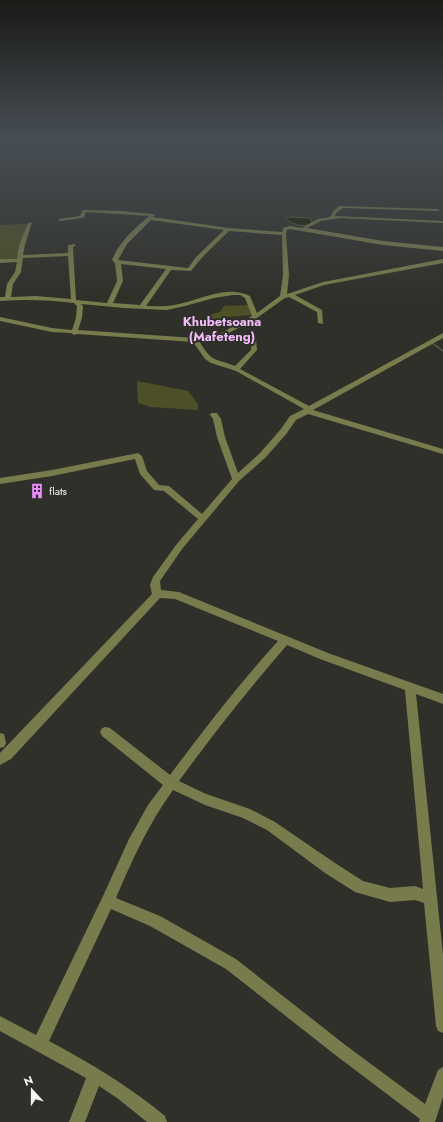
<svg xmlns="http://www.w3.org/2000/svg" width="443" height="1122" viewBox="0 0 443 1122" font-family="Jost,sans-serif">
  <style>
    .green { fill: #4d5026 }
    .water { fill: #1c1d00; stroke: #5d5e48 }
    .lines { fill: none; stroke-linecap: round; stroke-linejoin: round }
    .stream { stroke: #5d5e48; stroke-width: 1.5 }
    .minor { fill: #787b4c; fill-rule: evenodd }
    .labels { text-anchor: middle; stroke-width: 4; stroke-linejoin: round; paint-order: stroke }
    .poi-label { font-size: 11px; fill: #f5f5f1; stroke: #2f3029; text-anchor: start }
    .far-district-label { font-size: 13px; font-weight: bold; fill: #f0bcf9; stroke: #2f3029 }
  </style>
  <rect width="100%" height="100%" fill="#2f3029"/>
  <g class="green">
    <polygon points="27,224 18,259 0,260 0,225"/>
    <polygon points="249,305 253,315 226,317 223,320 211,323 208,315 220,312 224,306"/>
    <polygon points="137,381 188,391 198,404 198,410 151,407 138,403"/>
  </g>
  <path class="water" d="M287,217l23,1 2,4c-6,7 -22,2 -27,-4z"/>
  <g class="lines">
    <polyline class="stream" points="432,343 443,351"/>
    <g class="minor">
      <path d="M339,206l98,3 2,1v1l-96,-3 -6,4 -2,4 108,5v2l-103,-5 -19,3 -14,7 76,13 60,6v4l-60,-6 -93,-16 -3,1 -1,4 3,41 -2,19 36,-12 120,-23v4l-119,22 -29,10 27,15 1,14 -5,-1 -1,-11 -28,-15 -4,1 -31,22 -29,15 -26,6c14,22 13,16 36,25l16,-16 1,-11h4l1,11 -17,19 69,37 134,-73v5l-130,72 130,39v5l-135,-40 -12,6 -9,13 -21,24 -27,24 -57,68 -22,32 1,9 18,2 149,61 115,41v10l-27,-10 27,261v78l-5,-2 -2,-5 -12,-123 -9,-3 -25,2 -35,-10 -30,-19 -58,-43 -24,-12 -38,-13 -32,-15c-25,35 -40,68 -57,108l44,18 76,43 108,85 81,60 13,-34 5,-3v30l-8,25h-16l1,-3 -86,-65 -108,-85 -76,-43 -39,-17 -62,132c41,22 80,45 116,75l2,6h-20l-30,-24 -18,-12 -14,36h-16l17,-44 -86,-47v-15l36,19 67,-139 26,-57 19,-34 15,-20 -61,-49 -2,-4 2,-4 4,-1 4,1 60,47c34,-46 69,-91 108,-134l-103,-42 -15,-1 -149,161 -11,6v-12l152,-159 -2,-9 3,-8 23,-32 22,-26 -34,-28 -10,-1 -14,-16 -5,-15 -83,17 -52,8v-6l52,-8 86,-17 4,3 5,15 12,14 10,1 33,28 30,-35 -15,-42 -4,-18 -3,-4 1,-2h6l4,6 4,18 13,36 22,-20 21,-24 9,-13 14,-7 -68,-38 -25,-8 -6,-4 -12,-17 -116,-8 -3,1 -3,-2 -19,-1 -52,-11v-4l52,11 20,2 4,-12 1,-12 -3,-3c-25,-3 -49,-4 -74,-2v-4h5l2,-13 8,-12 2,-10 -17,1v-4h17l2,-14 9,-22 4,-1 -7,23 -2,10 45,-2v-8l7,-1v2l-2,1 3,53 31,3 10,-22 -2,-18 -3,-3c7,-18 23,-32 37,-44l-63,-4 -2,5 -2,1 -21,3h-2v-2l21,-3 2,-5 2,-1 38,1 31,3 2,1 -2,2 75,11 54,4 1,-4 7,-2 12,2 16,-9 12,-2 4,-7zM151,220l73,10 -28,27 -8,11 -70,-8 9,-16zM229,231l53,4 1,40 -3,21 -23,17 -7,-17c-25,-12 -51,5 -76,9 -9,2 -19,1 -28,1l25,-36 20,1c11,-15 25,-27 38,-40zM68,256l3,43 -35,-3 -25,1 2,-13 8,-12 2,-14zM121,264l45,5 -26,36 -27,-2 10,-22zM233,295h7l5,3 7,18 -31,17 -26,5 -117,-8 4,-12 1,-12 -2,-2 43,4 43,2 18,-4 29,-8zM287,645l33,14 85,31 18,199 -8,-3 -25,2 -27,-7 -28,-18 -60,-41 -25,-13 -44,-15 -27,-13c34,-47 70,-92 108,-136z"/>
      <polygon points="0,733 4,734 6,743 4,747 0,748"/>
    </g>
  </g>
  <linearGradient id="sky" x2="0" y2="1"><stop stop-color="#1a1a17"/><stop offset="0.47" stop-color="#474e54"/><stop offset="1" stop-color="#474e54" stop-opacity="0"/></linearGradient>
  <rect width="443" height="297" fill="url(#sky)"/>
  <defs>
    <g id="building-bare" transform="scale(1.2)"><path d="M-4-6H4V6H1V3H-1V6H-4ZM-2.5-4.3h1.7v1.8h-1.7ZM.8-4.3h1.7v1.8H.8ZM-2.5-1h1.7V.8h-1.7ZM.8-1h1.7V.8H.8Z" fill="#eb8dfc" stroke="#2f3029" stroke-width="2.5" paint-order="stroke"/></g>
  </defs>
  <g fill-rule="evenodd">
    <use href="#building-bare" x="37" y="491"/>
  </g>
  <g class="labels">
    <g class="poi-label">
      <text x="49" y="495">flats</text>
    </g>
    <g class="far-district-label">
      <text x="222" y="326">Khubetsoana<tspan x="222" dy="15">(Mafeteng)</tspan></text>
    </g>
  </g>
  <g transform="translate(32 1090) rotate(339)" stroke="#2f3029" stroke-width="3" paint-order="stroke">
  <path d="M0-3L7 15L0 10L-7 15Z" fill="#f5f5f1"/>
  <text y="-6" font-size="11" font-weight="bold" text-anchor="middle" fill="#f5f5f1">N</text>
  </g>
</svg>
